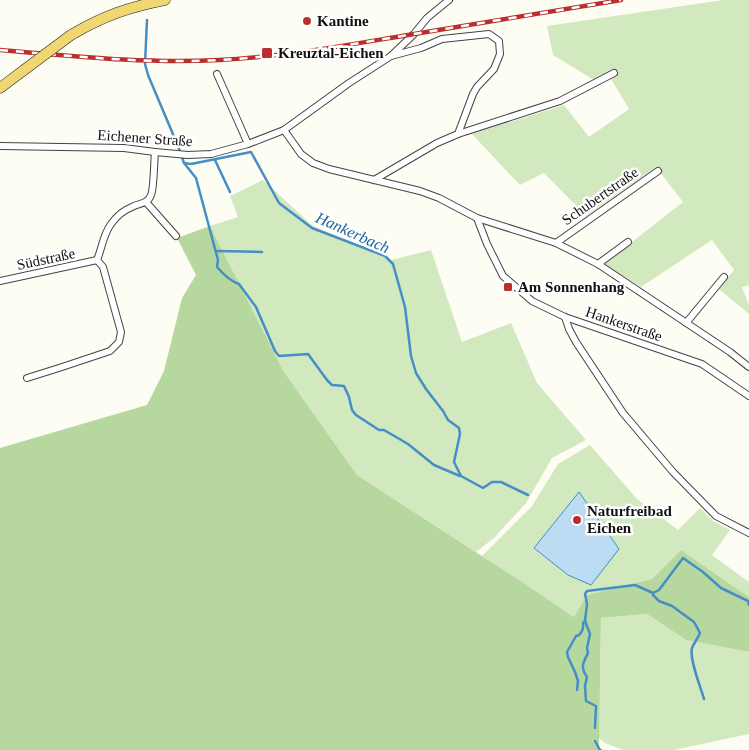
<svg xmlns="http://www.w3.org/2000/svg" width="749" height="750" viewBox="0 0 749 750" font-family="Georgia,serif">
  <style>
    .green { fill: #d2e8be }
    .forest { fill: #b6d89e }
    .water { fill: #bbdcf3; stroke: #458ec6 }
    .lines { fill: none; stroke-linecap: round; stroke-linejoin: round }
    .stream { stroke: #458ec6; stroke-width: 2.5 }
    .street-casing { stroke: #434343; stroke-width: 8 }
    .primary-casing { stroke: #212121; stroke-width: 11 }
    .street { stroke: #fff; stroke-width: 6 }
    .primary { stroke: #f1d771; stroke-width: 10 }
    .rail-casing { stroke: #b92f30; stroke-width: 4.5 }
    .rail { stroke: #fff; stroke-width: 2.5; stroke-dasharray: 8; stroke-linecap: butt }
    .primary-bridge-casing { stroke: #212121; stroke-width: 11; stroke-linecap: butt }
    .primary-bridge { stroke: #f1d771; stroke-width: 10 }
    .poi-dot { fill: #b92f30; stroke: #fff; stroke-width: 2 }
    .labels { text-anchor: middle; stroke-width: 5; stroke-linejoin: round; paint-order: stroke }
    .poi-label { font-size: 15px; font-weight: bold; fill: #101010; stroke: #fff; text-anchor: start }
    .street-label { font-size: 15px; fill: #101010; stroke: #fff }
    .water-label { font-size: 16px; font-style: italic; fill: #1f609c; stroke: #fff }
  </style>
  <rect width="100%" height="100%" fill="#fefdf4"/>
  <g class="green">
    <polygon points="723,0 749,0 749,285 742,287 749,305 749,314 719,289 734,270 712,240 641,287 604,264 683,202 656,167 586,216 544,173 520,185 472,134 564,105 589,137 629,109 608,74 594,80 553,55 547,26"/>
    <polygon points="263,180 313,226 391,260 431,250 462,342 511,323 537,383 586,440 552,458 526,503 494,538 476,552 357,475 284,372 210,226 238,217 230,196"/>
    <polygon points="590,445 637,499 678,530 700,508 713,521 730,530 712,555 749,582 749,597 681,550 652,579 587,595 574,617 482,556 532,506 558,464"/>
    <polygon points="647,614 686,640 749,652 749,734 674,750 623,750 605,743 599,738 601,618"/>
  </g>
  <polygon class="forest" points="210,226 284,372 357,475 525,584 574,617 587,595 652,579 681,550 749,597 749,652 686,640 647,614 601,618 599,748 604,750 0,750 0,448 147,405 164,371 182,298 196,275 177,238"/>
  <polygon class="water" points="579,492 619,549 591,585 568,575 534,548"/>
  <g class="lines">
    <g class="stream">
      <polyline points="147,20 145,64 148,75 178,146 184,163 191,164 251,152 279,203 312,228 385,256 393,264 405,307 411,356 416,373 426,389 443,411 448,420 459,428 460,434 454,462 461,476 483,488 492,482 501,482 528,495"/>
      <polyline points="215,160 230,192"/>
      <path d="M184,163l12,15 22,82 -1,7c6,7 13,14 22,17l17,23 19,44 4,5 29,-2 19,26 5,5 12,1 5,11 3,13 4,5 23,15h5l24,14 26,21 26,11"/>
      <polyline points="216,251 262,252"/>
      <path d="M653,593v2l6,6 13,5 22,16 6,11c-2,5 -6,10 -8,15 -3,11 9,40 12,51"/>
      <path d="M577,690l1,-9 -3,-9 -7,-15 -1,-5 9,-16 3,-1c3,-3 5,-7 4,-12l2,-2"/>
      <path d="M595,728l1,-22 -10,-5 -1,-15 2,-9c-7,-10 -4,-14 1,-24l-1,-5 3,-14 -5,-13 2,-17 -2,-10 2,-3 48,-6 18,8 6,-3 24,-32 20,14 18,16 27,13 1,4"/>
      <polyline points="595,741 600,750"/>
    </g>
    <g class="street-casing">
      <g id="street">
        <polyline points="217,74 248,144"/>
        <polyline points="284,130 301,154 313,163 329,169 420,191 439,198 477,218 487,244 503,276 532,301 565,317 702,364 749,396"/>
        <polyline points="458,134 560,101 614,73"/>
        <polyline points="0,146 124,148 155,152 188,155 211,154 248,144 284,130 349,83 391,56 414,34 427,18 449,0"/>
        <polyline points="374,180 437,143 458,134 473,94 477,87 494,69 500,54 499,41 489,34 442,39 421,48 391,56"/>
        <polyline points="146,202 176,236"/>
        <polyline points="477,218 556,243 598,264 730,352 749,367"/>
        <polyline points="556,243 658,171"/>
        <polyline points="598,264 628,242"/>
        <polyline points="0,281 97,260"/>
        <polyline points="565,317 569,329 576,342 623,413 673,472 716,516 749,533"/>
        <polyline points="686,323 724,277"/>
        <path d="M27,378l32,-10 51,-17 9,-9 2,-10 -18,-65 -6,-7c5,-12 6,-25 14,-36 5,-7 13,-14 21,-17 7,-4 16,-3 19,-12 3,-6 3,-34 4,-43"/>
      </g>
    </g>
    <g class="primary-casing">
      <g id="primary">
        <path d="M71,35c32,-19 58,-28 94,-35"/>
        <polyline points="0,88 24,70"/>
      </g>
    </g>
    <use href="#street" class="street"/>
    <use href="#primary" class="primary"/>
    <g class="rail-casing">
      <path id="rail" d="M0,50c72,6 146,14 219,10 61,-3 122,-14 183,-24 73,-12 146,-24 219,-36"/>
    </g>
    <use href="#rail" class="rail"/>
    <g class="primary-bridge-casing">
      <polyline id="primary-bridge" points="24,70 71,35"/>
    </g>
    <use href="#primary-bridge" class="primary-bridge"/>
  </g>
  <g class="poi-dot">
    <circle cx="307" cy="21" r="5"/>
    <rect x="261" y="47" width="12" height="12" rx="2.5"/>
    <rect x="503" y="282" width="10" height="10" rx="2.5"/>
    <circle cx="577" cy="520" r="5"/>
  </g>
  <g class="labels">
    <g class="poi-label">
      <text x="317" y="26">Kantine</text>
      <text x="278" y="58">Kreuztal-Eichen</text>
      <text x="518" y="292">Am Sonnenhang</text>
      <text x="587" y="516">Naturfreibad<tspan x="587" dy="17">Eichen</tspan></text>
    </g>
    <g class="street-label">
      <text transform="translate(145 138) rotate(4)" y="5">Eichener Straße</text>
      <text transform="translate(600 196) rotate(-35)" y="5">Schubertstraße</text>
      <text transform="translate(46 259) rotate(-12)" y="5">Südstraße</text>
      <text transform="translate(624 324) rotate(19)" y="5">Hankerstraße</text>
    </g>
    <g class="water-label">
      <text transform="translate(353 232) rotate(24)" y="6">Hankerbach</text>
    </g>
  </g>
</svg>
